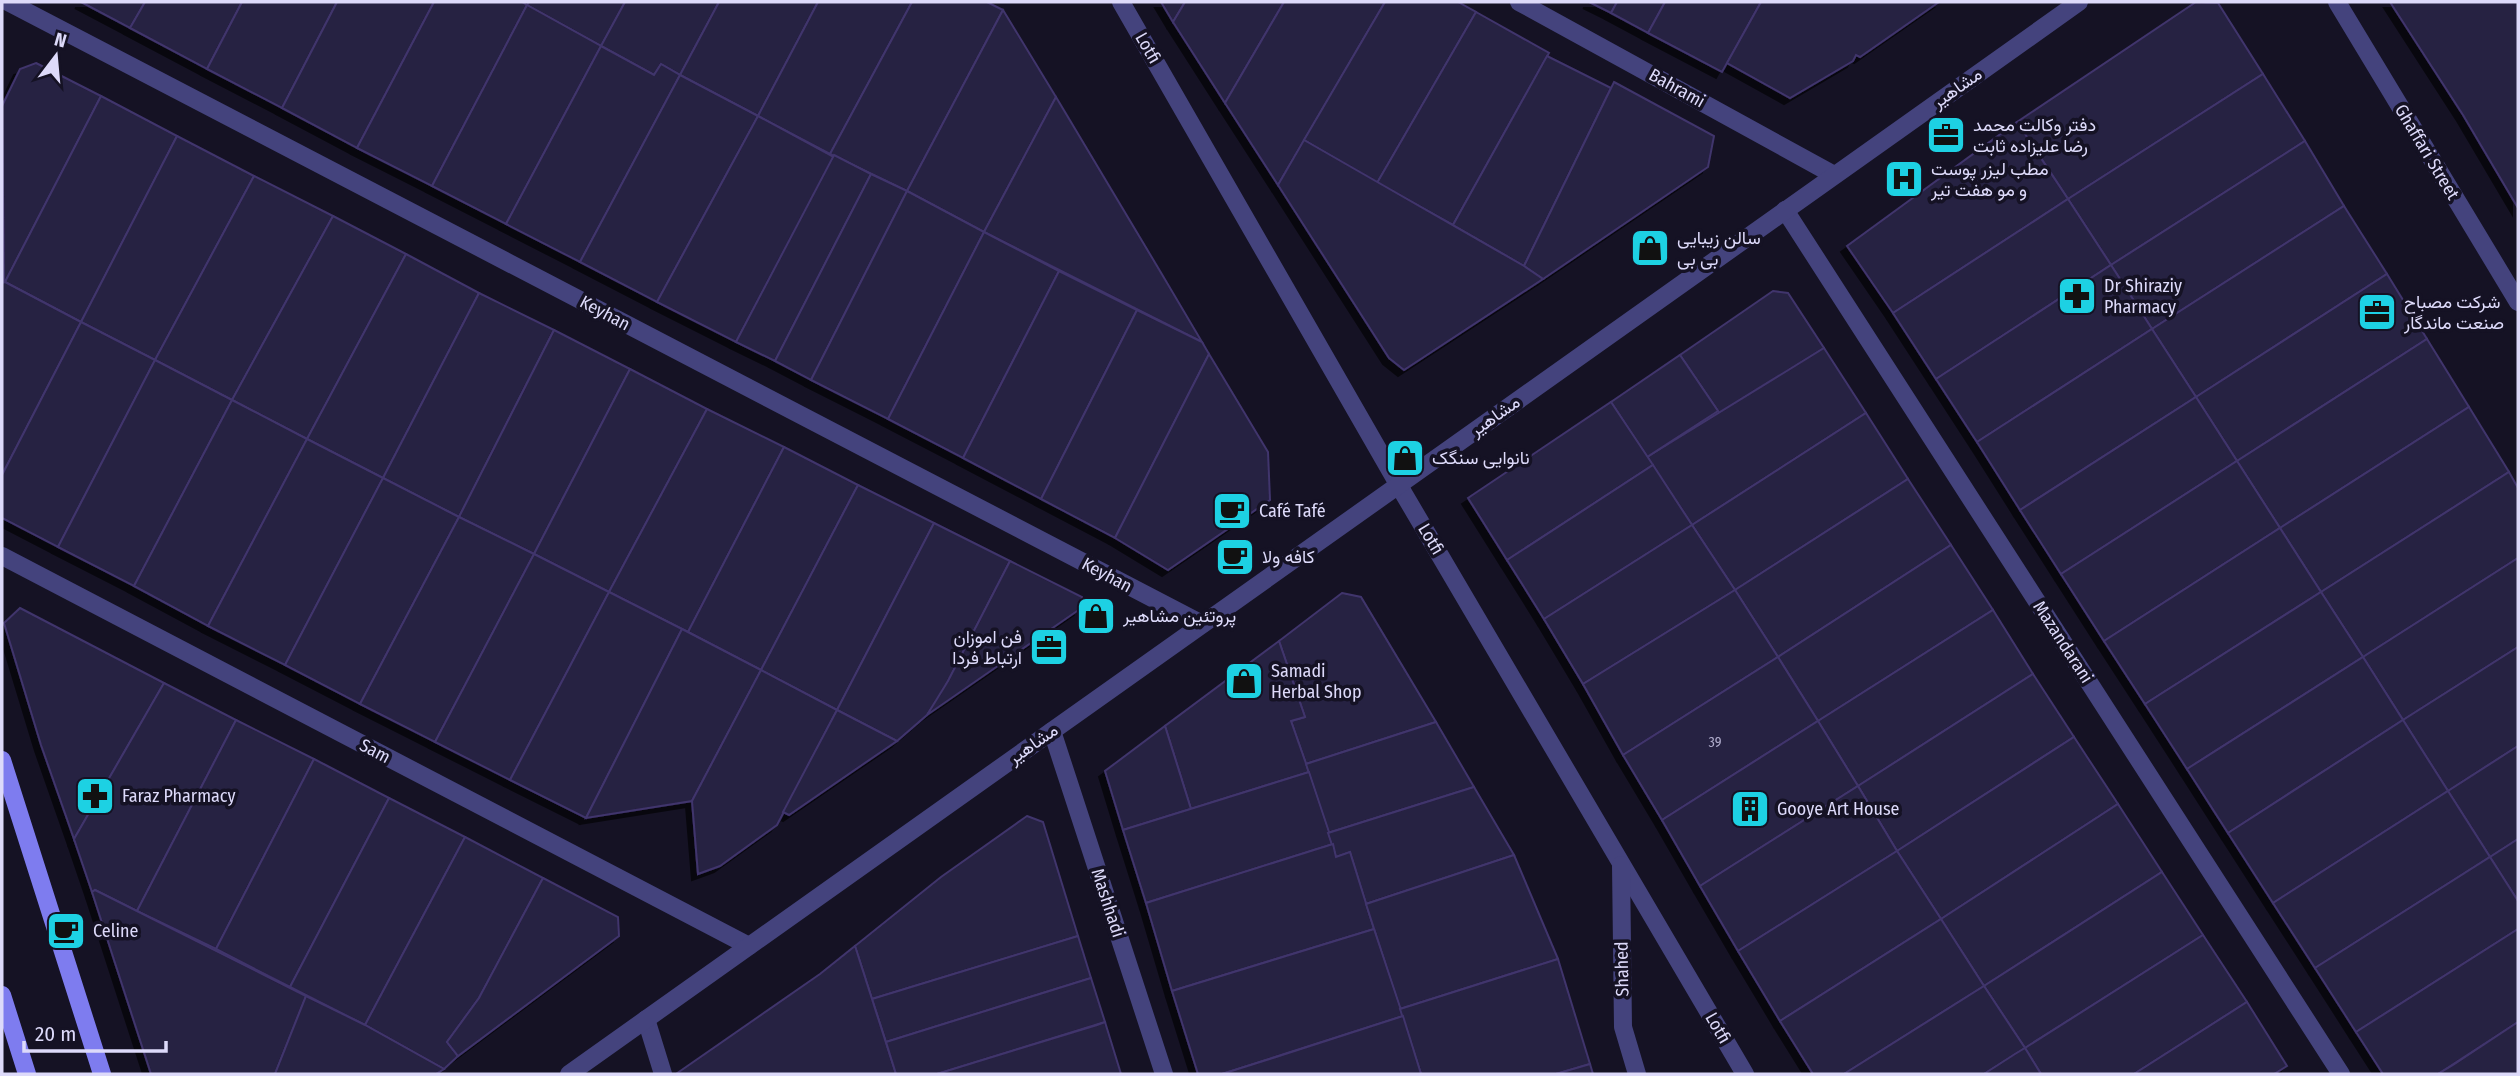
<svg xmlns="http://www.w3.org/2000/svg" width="2520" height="1076" viewBox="0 0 2520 1076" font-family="'Fira Sans Condensed',Vazirmatn,sans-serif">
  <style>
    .building { fill: #272043; stroke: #40356c; stroke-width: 2; filter: url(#shadow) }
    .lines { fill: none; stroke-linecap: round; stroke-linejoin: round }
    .minor { stroke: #44437d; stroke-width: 18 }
    .secondary { stroke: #7e7cef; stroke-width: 18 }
    .labels { text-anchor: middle; stroke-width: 7; stroke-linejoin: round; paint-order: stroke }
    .number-label { font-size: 14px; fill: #b0accc }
    .street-label { font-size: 18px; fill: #dddafa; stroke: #151224 }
    .poi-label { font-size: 18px; fill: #dddafa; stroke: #151224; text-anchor: start }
  </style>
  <defs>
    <filter id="shadow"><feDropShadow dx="-6" dy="6" stdDeviation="0" flood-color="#0009"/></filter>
  </defs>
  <rect width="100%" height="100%" fill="#151224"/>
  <g class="building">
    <polygon points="81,2 145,2 130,28"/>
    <polygon points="145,2 242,2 207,69 130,28"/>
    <polygon points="242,2 337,2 282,108 207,69"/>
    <polygon points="337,2 434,2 357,148 282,108"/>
    <polygon points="434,2 522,2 527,5 432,186 357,148"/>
    <polygon points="529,2 625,2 601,46 527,5"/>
    <polygon points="625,2 719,2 680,75 661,64 654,75 601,46"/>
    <polygon points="719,2 818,2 758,116 680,75"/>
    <polygon points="818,2 912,2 830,154 758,116"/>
    <polygon points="912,2 987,2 1003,10 907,191 830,154"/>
    <polygon points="1161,2 1185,2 1173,22"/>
    <polygon points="1185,2 1284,2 1225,103 1173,22"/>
    <polygon points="1284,2 1385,2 1278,185 1225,103"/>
    <polygon points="1385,2 1458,2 1476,12 1377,183 1304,140"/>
    <polygon points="1589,2 1617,2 1611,13"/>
    <polygon points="1617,2 1665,2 1648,33 1611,13"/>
    <polygon points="1665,2 1761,2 1722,72 1648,33"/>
    <polygon points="1761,2 1939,2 1860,57 1856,55 1853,61 1790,98 1727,63"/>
    <polygon points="2196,2 2218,3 2263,74 2068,199 2017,122"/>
    <polygon points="2390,2 2518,2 2518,208 2463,115"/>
    <polygon points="527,5 601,46 506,224 432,186"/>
    <polygon points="1003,10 1056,97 984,232 907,191"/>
    <polygon points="1476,12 1549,53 1453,225 1377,183"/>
    <polygon points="601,46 654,75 661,64 680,75 580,262 506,224"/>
    <polygon points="1547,56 1611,88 1524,266 1453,225"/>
    <polygon points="36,63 101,96 4,284 2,106 20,69"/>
    <polygon points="2263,74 2305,141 2111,265 2068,199"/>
    <polygon points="680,75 758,116 657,302 580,262"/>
    <polygon points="1614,82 1714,136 1708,167 1543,279 1524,266"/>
    <polygon points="101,96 177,136 81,322 5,282"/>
    <polygon points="1056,97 1160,271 1202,342 984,232"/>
    <polygon points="758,116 834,157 736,342 657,302"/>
    <polygon points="2017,122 2068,199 1893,313 1847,246"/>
    <polygon points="177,136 254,176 155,360 81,322"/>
    <polygon points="1304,140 1524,266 1543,279 1404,370 1389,358 1278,185"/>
    <polygon points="2305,141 2344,206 2152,329 2111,265"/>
    <polygon points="834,155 871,174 775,361 736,342"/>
    <polygon points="871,174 907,191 811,380 775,361"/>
    <polygon points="254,176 333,216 232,400 155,360"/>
    <polygon points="907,191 984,232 888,419 811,380"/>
    <polygon points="2068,199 2111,265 1936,379 1893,313"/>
    <polygon points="2344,206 2387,274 2196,397 2152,329"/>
    <polygon points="333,216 406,254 307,439 232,400"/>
    <polygon points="984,232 1059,271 963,458 888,419"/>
    <polygon points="406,254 479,293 383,478 307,439"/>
    <polygon points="2111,265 2152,329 1977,442 1936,379"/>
    <polygon points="1059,271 1137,310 1041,499 963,458"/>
    <polygon points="2387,274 2427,339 2237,461 2196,397"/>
    <polygon points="5,282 81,322 2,475 2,283"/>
    <polygon points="1773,291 1788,293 1824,348 1720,414 1680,355"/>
    <polygon points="479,293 554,330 459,517 383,478"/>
    <polygon points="1137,310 1202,342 1209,354 1115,538 1041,499"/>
    <polygon points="81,322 155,360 58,547 2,518 2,475"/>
    <polygon points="2152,329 2196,397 2020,510 1977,442"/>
    <polygon points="554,330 630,369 534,554 459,517"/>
    <polygon points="2427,339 2469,407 2280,528 2237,461"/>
    <polygon points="1824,348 1866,413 1692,525 1647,457"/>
    <polygon points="1209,354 1268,452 1270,500 1168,570 1115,538"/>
    <polygon points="1680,355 1718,411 1647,457 1611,402"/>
    <polygon points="155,360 232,400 134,586 58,547"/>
    <polygon points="630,369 707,409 609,592 534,554"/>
    <polygon points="2196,397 2237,461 2061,574 2020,510"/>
    <polygon points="232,400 307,439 208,626 134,586"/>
    <polygon points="1611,402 1653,465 1507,560 1468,498"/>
    <polygon points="2469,407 2509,472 2321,592 2280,528"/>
    <polygon points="707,409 784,447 688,632 609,592"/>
    <polygon points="1866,413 1908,479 1735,590 1692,525"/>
    <polygon points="307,439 383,478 285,665 208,626"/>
    <polygon points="784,447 858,485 761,670 688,632"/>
    <polygon points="2237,461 2280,528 2104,641 2061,574"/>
    <polygon points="1653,465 1692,525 1544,619 1507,560"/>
    <polygon points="2509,472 2518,488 2518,558 2363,657 2321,592"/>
    <polygon points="383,478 459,517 360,704 285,665"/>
    <polygon points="1908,479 1951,545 1778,657 1735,590"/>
    <polygon points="858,485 934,523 837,710 761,670"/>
    <polygon points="459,517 534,554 435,742 360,704"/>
    <polygon points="934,523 1010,561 943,691 927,715 897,741 837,710"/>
    <polygon points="1692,525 1735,590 1583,684 1544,619"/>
    <polygon points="2280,528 2321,592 2145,704 2104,641"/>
    <polygon points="1951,545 1993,610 1818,721 1778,657"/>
    <polygon points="534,554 609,592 510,780 435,742"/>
    <polygon points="2518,558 2518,647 2403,720 2363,657"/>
    <polygon points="1010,561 1082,597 1080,609 927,715 948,681"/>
    <polygon points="1735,590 1778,657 1623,755 1583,684"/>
    <polygon points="609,592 682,629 586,818 510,780"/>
    <polygon points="2321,592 2363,657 2187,769 2145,704"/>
    <polygon points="1342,593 1361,597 1436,722 1306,764 1291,721 1305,717 1279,641"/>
    <polygon points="20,608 164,683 74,839 41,745 4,623"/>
    <polygon points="1993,610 2033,674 1858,786 1818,721"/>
    <polygon points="682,629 761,670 692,801 586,818"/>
    <polygon points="1279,641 1305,717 1291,721 1309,772 1191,809 1165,726"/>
    <polygon points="2518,647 2518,746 2448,791 2403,720"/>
    <polygon points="1778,657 1818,721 1662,820 1623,755"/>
    <polygon points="2363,657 2403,720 2228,833 2187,769"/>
    <polygon points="761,670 837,710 777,825 720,866 698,874 692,801"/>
    <polygon points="2033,674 2074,737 1897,851 1858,786"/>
    <polygon points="164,683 236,720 137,911 95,890 92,892 74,839"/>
    <polygon points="837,710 897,741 789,815 783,812"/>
    <polygon points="236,720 314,759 216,949 137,911"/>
    <polygon points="2403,720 2448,791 2273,903 2228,833"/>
    <polygon points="1818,721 1858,786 1700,886 1662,820"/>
    <polygon points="1436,722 1474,787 1328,833 1306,764"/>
    <polygon points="1165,726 1191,809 1123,830 1105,771"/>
    <polygon points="2074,737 2118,804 1941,919 1897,851"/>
    <polygon points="2518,746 2518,839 2490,857 2448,791"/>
    <polygon points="314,759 389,798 290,987 216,949"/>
    <polygon points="1309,772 1333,844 1146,903 1123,830"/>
    <polygon points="1858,786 1897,851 1738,951 1700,886"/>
    <polygon points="1474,787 1514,855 1366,904 1350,852 1336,857 1328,833"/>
    <polygon points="2448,791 2490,857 2315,968 2273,903"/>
    <polygon points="389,798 465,837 365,1025 290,987"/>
    <polygon points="2118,804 2162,872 1984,986 1941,919"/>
    <polygon points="1027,816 1043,822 1078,936 872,999 855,946 941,877"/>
    <polygon points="465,837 543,878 479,998 447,1042 458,1056 444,1069 365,1025"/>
    <polygon points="2518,839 2518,901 2490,857"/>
    <polygon points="1333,844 1336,857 1350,852 1374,929 1172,991 1146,903"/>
    <polygon points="1897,851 1941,919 1780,1021 1738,951"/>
    <polygon points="1514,855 1558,959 1400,1009 1366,904"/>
    <polygon points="2490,857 2518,901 2518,929 2356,1032 2315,968"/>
    <polygon points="2162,872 2203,935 2025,1048 1984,986"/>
    <polygon points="543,878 618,917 619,936 458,1056 447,1042 479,998"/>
    <polygon points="95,890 306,996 275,1074 151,1074 92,892"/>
    <polygon points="1941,919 1984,986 1844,1074 1813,1074 1780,1021"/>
    <polygon points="1374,929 1403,1016 1222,1074 1198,1074 1172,991"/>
    <polygon points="2518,929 2518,1022 2438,1074 2383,1074 2356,1032"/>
    <polygon points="2203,935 2247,1002 2134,1074 2041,1074 2025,1048"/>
    <polygon points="1078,936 1091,978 886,1042 872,999"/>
    <polygon points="855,946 896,1074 676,1074 820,974"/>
    <polygon points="1558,959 1590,1064 1556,1074 1421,1074 1400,1009"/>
    <polygon points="1091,978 1105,1022 937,1074 896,1074 886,1042"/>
    <polygon points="1984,986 2025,1048 1984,1074 1844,1074"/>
    <polygon points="306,996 365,1025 444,1069 436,1074 275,1074"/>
    <polygon points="2247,1002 2287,1066 2274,1074 2134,1074"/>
    <polygon points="1403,1016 1421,1074 1222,1074 1276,1057"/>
    <polygon points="1105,1022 1121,1074 937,1074 1097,1025"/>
    <polygon points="2518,1022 2518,1074 2438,1074 2453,1065"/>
    <polygon points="2025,1048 2041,1074 1984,1074 2015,1054"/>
    <polygon points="1590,1064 1593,1074 1556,1074"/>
  </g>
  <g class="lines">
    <g class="minor">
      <polyline points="8,2 1202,624"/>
      <polyline points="1121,2 1398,484 1745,1074"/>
      <polyline points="1519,2 1834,175"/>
      <polyline points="2337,2 2518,302"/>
      <polyline points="1785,210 2341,1074"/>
      <polyline points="2,556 749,946"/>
      <polyline points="1052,731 1164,1074"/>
      <polyline points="1621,865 1623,1027 1637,1074"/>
      <polyline points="646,1019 663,1074"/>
      <polyline points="569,1074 2079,2"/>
    </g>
    <g class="secondary">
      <polyline points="2,760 102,1074"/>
      <polyline points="2,995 27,1074"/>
    </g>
  </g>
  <defs>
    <g id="office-square" transform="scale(2.0125)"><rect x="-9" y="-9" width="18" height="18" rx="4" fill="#1dd1e3" stroke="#151224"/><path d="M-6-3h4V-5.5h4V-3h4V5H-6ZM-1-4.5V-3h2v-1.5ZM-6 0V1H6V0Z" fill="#111"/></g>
    <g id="hospital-square" transform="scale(2.0125)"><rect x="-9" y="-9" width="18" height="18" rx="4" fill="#1dd1e3" stroke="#151224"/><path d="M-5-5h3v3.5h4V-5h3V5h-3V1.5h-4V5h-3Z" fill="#111"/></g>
    <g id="shop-square" transform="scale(2.0125)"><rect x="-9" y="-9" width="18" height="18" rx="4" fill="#1dd1e3" stroke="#151224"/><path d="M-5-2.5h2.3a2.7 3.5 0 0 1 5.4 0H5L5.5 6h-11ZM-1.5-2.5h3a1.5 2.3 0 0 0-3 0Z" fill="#111"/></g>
    <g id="pharmacy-square" transform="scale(2.0125)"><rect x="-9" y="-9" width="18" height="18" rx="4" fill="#1dd1e3" stroke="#151224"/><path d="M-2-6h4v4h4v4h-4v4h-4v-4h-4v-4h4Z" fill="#111"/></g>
    <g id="cafe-square" transform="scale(2.0125)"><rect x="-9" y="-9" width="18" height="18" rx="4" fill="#1dd1e3" stroke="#151224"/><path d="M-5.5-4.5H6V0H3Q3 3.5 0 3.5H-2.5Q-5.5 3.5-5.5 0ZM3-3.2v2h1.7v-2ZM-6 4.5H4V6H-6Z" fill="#111"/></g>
    <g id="building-square" transform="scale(2.0125)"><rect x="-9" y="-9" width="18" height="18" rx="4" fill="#1dd1e3" stroke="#151224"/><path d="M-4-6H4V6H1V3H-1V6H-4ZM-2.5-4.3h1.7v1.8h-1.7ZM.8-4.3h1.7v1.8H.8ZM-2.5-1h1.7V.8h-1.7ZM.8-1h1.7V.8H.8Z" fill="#111"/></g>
  </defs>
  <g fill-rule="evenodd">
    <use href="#office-square" x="1946" y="135"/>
    <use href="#hospital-square" x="1904" y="179"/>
    <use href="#shop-square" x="1650" y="248"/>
    <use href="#pharmacy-square" x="2077" y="296"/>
    <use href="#office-square" x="2377" y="312"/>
    <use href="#shop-square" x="1405" y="458"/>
    <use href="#cafe-square" x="1232" y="511"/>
    <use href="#cafe-square" x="1235" y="557"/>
    <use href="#shop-square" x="1096" y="616"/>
    <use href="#office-square" x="1049" y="647"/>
    <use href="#shop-square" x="1244" y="681"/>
    <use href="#pharmacy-square" x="95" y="796"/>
    <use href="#building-square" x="1750" y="809"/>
    <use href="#cafe-square" x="66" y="931"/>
  </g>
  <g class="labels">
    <g class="number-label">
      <text x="1715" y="747">39</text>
    </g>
    <g class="street-label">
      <text transform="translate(1148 48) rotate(60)" y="6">Lotfi</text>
      <text transform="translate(1677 88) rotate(29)" y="6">Bahrami</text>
      <text transform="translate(1957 88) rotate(-35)" y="6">مشاهیر</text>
      <text transform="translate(2427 152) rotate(59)" y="6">Ghaffari Street</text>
      <text transform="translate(605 313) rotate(28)" y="6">Keyhan</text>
      <text transform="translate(1495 416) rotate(-35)" y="6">مشاهیر</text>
      <text transform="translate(1431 539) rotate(59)" y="6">Lotfi</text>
      <text transform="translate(1107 575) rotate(28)" y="6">Keyhan</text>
      <text transform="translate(2063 642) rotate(57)" y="6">Mazandarani</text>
      <text transform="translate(1033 744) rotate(-35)" y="6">مشاهیر</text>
      <text transform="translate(375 751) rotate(28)" y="6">Sam</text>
      <text transform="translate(1108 903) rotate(72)" y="6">Mashhadi</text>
      <text transform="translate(1622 969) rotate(-91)" y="6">Shahed</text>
      <text transform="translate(1718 1028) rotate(60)" y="6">Lotfi</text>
    </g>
    <g class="poi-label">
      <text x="1973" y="131">دفتر وکالت محمد<tspan x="1973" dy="21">رضا علیزاده ثابت</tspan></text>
      <text x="1931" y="175">مطب لیزر پوست<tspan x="1931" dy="21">و مو هفت تیر</tspan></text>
      <text x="1677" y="244">سالن زیبایی<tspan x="1677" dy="21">بی بی</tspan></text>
      <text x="2104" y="292">Dr Shiraziy<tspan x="2104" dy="21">Pharmacy</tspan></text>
      <text x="2404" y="308">شرکت مصباح<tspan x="2404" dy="21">صنعت ماندگار</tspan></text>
      <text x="1432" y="464">نانوایی سنگک</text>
      <text x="1259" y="517">Café Tafé</text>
      <text x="1262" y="563">کافه ولا</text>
      <text x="1123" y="622">پروتئین مشاهیر</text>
      <text x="1022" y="643" text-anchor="end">فن اموزان<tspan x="1022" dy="21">ارتباط فردا</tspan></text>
      <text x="1271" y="677">Samadi<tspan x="1271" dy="21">Herbal Shop</tspan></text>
      <text x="122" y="802">Faraz Pharmacy</text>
      <text x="1777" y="815">Gooye Art House</text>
      <text x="93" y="937">Celine</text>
    </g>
  </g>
  <rect width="2520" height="1076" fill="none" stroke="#dddafa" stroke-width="7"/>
  <g transform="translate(56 56) rotate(16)" stroke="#151224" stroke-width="5" paint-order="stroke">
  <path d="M0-5L12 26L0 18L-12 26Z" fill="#dddafa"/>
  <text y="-10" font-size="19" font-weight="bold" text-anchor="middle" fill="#dddafa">N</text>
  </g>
  <path d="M24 1041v10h142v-10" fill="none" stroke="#dddafa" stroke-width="3.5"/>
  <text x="35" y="1041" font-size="21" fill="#dddafa" stroke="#151224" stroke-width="5" paint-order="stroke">20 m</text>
</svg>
